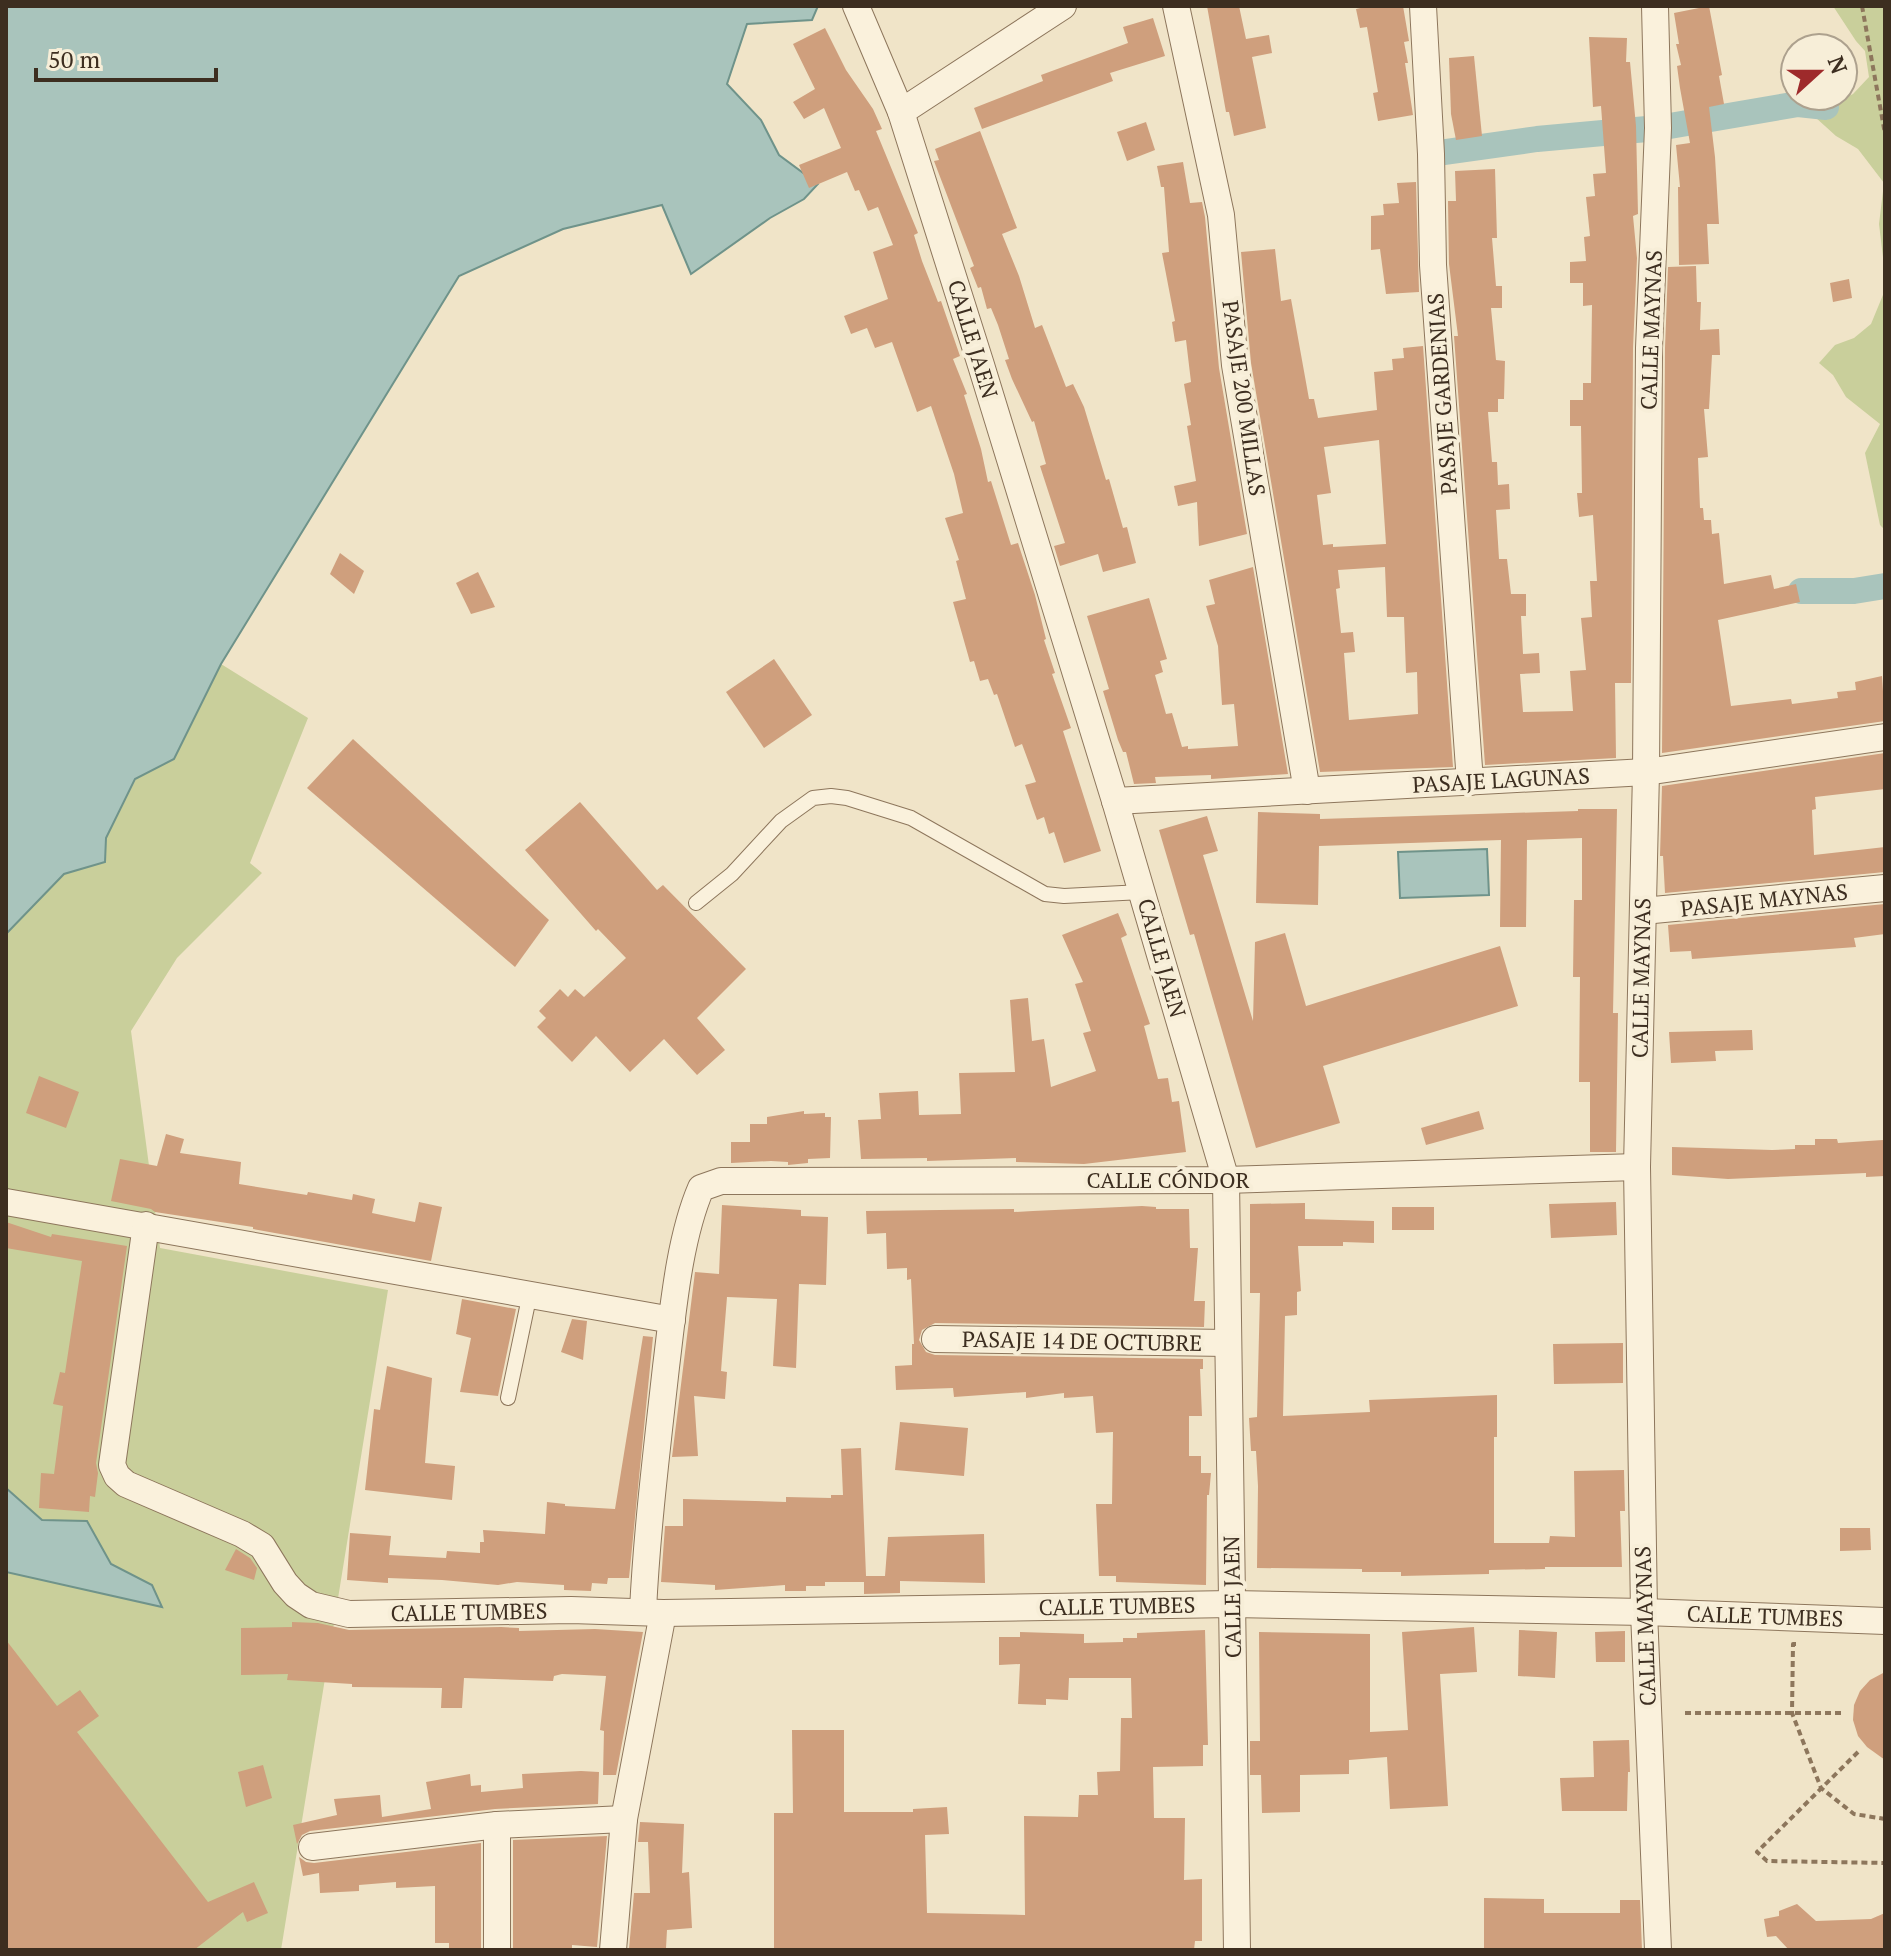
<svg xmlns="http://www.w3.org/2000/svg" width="1891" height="1956" viewBox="0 0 1891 1956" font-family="'PT Serif',serif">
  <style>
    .green { fill: #c9cf9b }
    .water { fill: #a9c4bc; stroke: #6f938a; stroke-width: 2 }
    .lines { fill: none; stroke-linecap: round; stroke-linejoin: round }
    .canal { stroke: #a9c4bc; stroke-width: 26 }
    .building { fill: #cf9f7d; fill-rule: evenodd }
    .service-casing { stroke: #8d765c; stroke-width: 16 }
    .minor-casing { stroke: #8d765c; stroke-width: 28 }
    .path { stroke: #8d765c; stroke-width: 4; stroke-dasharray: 6 4; stroke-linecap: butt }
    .service { stroke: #faf1dc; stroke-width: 14 }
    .minor { stroke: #faf1dc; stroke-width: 26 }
    .labels { text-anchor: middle; stroke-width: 8; stroke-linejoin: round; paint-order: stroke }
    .street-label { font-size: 22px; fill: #3d2e20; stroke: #f7eed8 }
  </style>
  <rect width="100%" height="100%" fill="#f0e4c8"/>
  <g class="green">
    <polygon points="1833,6 1885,6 1885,274 1879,224 1884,183 1858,149 1836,136 1815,117 1826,107 1853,94 1869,77 1865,51 1856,41"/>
    <polygon points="1885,290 1885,530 1880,525 1865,453 1880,424 1846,397 1833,375 1819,363 1835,345 1854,338 1871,324"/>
    <polygon points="221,664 308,718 250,863 262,873 177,958 131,1031 160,1248 388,1290 281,1950 6,1950 6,1572 161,1606 151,1585 111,1564 87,1521 42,1520 6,1488 6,934 64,874 105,862 106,838 136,779 174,759"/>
  </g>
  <g class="water">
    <polygon points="6,6 818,6 812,20 747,24 727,84 761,120 779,155 818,184 804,199 770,218 691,274 662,205 563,229 459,276 221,664 174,759 135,779 106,838 105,862 64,874 6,934"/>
    <polygon points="1487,849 1489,895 1400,898 1398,852"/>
    <polygon points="6,1488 42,1520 87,1521 111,1564 152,1585 162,1607 6,1572"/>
  </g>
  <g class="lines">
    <g class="canal">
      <polyline points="1431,154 1537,139 1658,128 1798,104 1826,107"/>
      <polyline points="1801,591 1854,591 1885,586"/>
    </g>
  </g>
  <g class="building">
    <polygon points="1207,6 1239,6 1246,39 1269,35 1272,53 1252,57 1266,128 1234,136 1229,112 1226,112"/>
    <polygon points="1370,6 1403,6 1409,41 1404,42 1408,63 1405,63 1413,115 1378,121 1373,93 1378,92 1367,27 1360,28 1356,9"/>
    <polygon points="1709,6 1722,75 1719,76 1724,104 1709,107 1715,157 1719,224 1707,224 1709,264 1679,265 1678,187 1680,187 1676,145 1690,143 1680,88 1677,66 1681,65 1676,44 1679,44 1674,13"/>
    <polygon points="1153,18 1165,56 1110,73 1113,81 982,129 974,108 1043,81 1041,75 1128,43 1123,27"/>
    <polygon points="825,28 846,70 873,109 882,129 876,131 918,233 914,235 922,261 938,302 941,301 960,356 953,359 967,394 964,395 981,449 988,482 991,481 1011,545 1018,543 1035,595 1046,639 1044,640 1055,673 1052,674 1071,728 1063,731 1101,851 1064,863 1054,832 1049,834 1044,817 1037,820 1032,806 1025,785 1036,782 1022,744 1015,747 997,694 994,695 988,679 980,681 974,661 970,662 953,602 966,599 956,561 959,560 945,518 963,513 954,474 931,406 917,412 892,342 875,348 867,328 851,334 844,316 888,299 873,252 893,245 878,207 868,211 859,190 855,191 847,172 809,188 799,165 841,148 824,108 804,119 793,102 815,89 793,44"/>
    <polygon points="1589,37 1627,38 1626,62 1630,62 1636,126 1638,214 1633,216 1637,258 1633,348 1631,683 1615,683 1616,758 1485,765 1454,336 1458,336 1449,264 1448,201 1456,201 1455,171 1495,169 1497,238 1492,238 1496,286 1502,286 1502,308 1491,308 1496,360 1505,361 1504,399 1498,399 1498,412 1488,412 1492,462 1497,462 1498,485 1509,484 1510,509 1496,510 1499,559 1507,559 1511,594 1526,594 1526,616 1521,616 1523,654 1539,653 1540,673 1520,674 1523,712 1573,711 1570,671 1586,670 1581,618 1592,617 1590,581 1597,581 1593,515 1579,517 1577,493 1582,493 1581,426 1570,426 1570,400 1583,400 1583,383 1591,383 1592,305 1583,306 1583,283 1570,283 1570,262 1586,261 1584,237 1590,236 1586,197 1595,196 1593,174 1606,173 1601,106 1593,107"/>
    <polygon points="1474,56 1482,136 1456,140 1451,114 1449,58"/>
    <polygon points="1146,122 1155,150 1127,161 1117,132"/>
    <polygon points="980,131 1017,228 1002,234 1019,276 1035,328 1042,325 1066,387 1073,384 1084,407 1106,480 1109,479 1123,528 1127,527 1136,563 1103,572 1098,554 1060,566 1054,546 1065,543 1040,466 1046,464 1034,421 1032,422 1012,379 1005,360 1009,359 998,325 991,308 987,309 981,287 978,288 970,268 974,266 934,161 939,160 935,149"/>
    <polygon points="1183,162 1190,203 1202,202 1205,217 1219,368 1247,534 1199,546 1197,502 1178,506 1174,486 1196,481 1187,426 1191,425 1184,384 1191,382 1186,340 1175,342 1172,322 1175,321 1162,253 1169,252 1164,187 1161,187 1157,166"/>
    <polygon points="1416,182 1419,292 1386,294 1380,249 1371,250 1371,216 1384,215 1383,204 1399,203 1397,183"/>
    <path d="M1275,249l6,52 10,-2 18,100h5l4,19 59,-8 -3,-38 19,-2 -1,-11 12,-1 -1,-10 20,-2 30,421 -133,5 -69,-409 -10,-111zM1379,440l7,104 -53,3v-3l-10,1 -6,-50 14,-2 -7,-46zM1385,567l2,50h17l2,56 11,-1 1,42 -69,6 -5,-67 11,-1 -2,-20 -12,1 -5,-44 4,-1 -2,-18z"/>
    <polygon points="1696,266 1697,302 1701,302 1700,330 1719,329 1720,355 1712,355 1709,409 1704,409 1708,457 1698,458 1700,508 1703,508 1704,520 1711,520 1712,534 1719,533 1724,584 1771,575 1774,589 1796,584 1800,602 1718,620 1731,706 1791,699 1792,704 1838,698 1837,692 1856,690 1855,682 1882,676 1885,721 1662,753 1665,348 1668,267"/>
    <polygon points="1849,279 1852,298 1833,302 1830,283"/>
    <polygon points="340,553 364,571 354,594 330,574"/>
    <polygon points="1253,567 1288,774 1211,779 1211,775 1155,777 1156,783 1134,784 1126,752 1123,752 1118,740 1103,691 1109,689 1087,616 1149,598 1167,659 1160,661 1163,672 1155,675 1166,714 1172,713 1182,747 1188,746 1188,749 1238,746 1234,704 1222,705 1218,646 1206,606 1215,604 1209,580"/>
    <polygon points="478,572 495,607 471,614 456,583"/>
    <polygon points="774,659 812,715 764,748 726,692"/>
    <polygon points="353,739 549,920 515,967 307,788"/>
    <polygon points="1885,753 1885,789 1815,797 1816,809 1812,810 1814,855 1885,847 1885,872 1665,893 1663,856 1660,856 1662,786"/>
    <polygon points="580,802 657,890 663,885 746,969 697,1018 725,1050 697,1075 664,1039 630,1072 596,1036 572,1062 537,1027 546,1018 539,1011 560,989 568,997 575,989 584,997 626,958 598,929 596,931 525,850"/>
    <polygon points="1578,809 1617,809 1613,1013 1618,1013 1616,1152 1590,1152 1590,1082 1579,1082 1580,977 1573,977 1574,900 1582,900 1582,838 1527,840 1526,927 1500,927 1501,840 1319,846 1318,905 1256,903 1258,812 1320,814 1320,819 1578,811"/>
    <polygon points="1207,816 1218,851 1203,855 1253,1021 1255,942 1285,933 1306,1006 1500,946 1518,1006 1323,1066 1340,1123 1256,1148 1194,934 1190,935 1159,830"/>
    <polygon points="1885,904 1885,934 1854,938 1856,947 1692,959 1691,951 1670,952 1668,925"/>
    <polygon points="1118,913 1127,935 1121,938 1150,1024 1144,1026 1158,1079 1168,1078 1172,1102 1179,1101 1186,1152 1084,1164 1016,1162 1016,1158 927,1161 927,1158 861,1159 858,1120 881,1119 879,1093 918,1091 919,1115 961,1114 959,1073 1015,1072 1010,1000 1028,998 1032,1041 1044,1039 1051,1087 1096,1071 1083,1033 1091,1031 1075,984 1083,982 1062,935"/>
    <polygon points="1752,1030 1753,1050 1715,1051 1716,1061 1671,1063 1669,1032"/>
    <polygon points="39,1076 79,1092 66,1128 26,1113"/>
    <polygon points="804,1111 804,1114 825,1113 825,1117 831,1117 830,1158 808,1159 808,1163 788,1165 788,1162 771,1161 731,1163 731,1142 750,1142 750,1124 767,1124 767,1117"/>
    <polygon points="1479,1111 1484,1129 1426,1145 1421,1128"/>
    <polygon points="166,1134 184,1139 180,1153 241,1162 239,1184 307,1195 308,1192 352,1200 353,1194 375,1199 372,1213 415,1222 419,1202 442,1207 431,1261 253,1229 253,1227 155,1212 151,1209 111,1201 120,1159 157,1166"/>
    <polygon points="1815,1139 1837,1139 1838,1143 1883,1140 1885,1176 1866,1177 1866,1173 1728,1179 1672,1175 1672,1147 1772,1150 1795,1149 1795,1145 1815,1145"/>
    <polygon points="1616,1202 1617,1235 1551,1238 1549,1204"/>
    <polygon points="1305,1203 1305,1219 1374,1221 1374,1243 1343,1242 1343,1246 1298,1246 1301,1291 1297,1292 1297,1315 1285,1316 1283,1416 1370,1412 1369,1400 1497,1395 1497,1437 1494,1437 1494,1543 1549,1543 1550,1536 1575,1537 1574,1471 1624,1470 1625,1511 1620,1511 1622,1567 1545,1567 1545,1569 1489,1570 1489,1574 1401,1576 1401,1572 1362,1572 1362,1569 1257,1568 1258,1486 1256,1451 1251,1451 1249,1418 1257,1417 1260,1293 1250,1293 1250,1204"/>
    <polygon points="722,1205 801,1210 801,1216 828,1217 826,1285 799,1284 796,1368 773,1366 777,1299 727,1297 721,1371 727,1372 725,1399 694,1396 698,1456 672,1457 695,1272 719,1274"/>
    <polygon points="1142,1206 1156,1207 1156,1209 1189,1209 1190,1248 1198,1248 1194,1301 1205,1301 1204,1327 935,1323 922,1330 919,1340 926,1352 935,1355 1203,1359 1203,1369 1200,1369 1202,1416 1189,1416 1189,1456 1201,1456 1201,1473 1211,1473 1209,1495 1207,1495 1206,1585 1116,1582 1116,1576 1099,1576 1096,1504 1112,1504 1113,1432 1096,1433 1093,1396 1064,1398 1064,1393 1026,1398 1026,1392 954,1397 953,1388 896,1390 895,1366 912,1365 912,1344 914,1344 911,1279 907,1280 907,1268 887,1269 886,1233 867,1234 866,1211 1014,1209 1014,1212 1033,1211"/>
    <rect x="1392" y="1207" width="42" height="23"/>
    <polygon points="6,1222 51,1237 52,1234 127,1246 96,1463 98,1473 95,1497 90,1496 89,1512 39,1508 41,1473 54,1474 63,1406 53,1404 60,1372 65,1373 82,1261 6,1248"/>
    <polygon points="462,1299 516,1309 498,1396 460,1392 471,1338 456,1334"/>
    <polygon points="572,1319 587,1321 583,1360 561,1352"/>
    <polygon points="643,1336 653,1337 629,1578 608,1578 607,1584 592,1583 591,1591 564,1590 564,1585 517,1582 498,1585 442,1580 388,1578 388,1583 347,1580 350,1533 391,1536 389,1555 446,1558 447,1551 480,1553 480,1542 484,1542 483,1530 545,1534 547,1502 565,1504 565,1506 615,1509"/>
    <polygon points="1623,1343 1623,1383 1554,1384 1553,1344"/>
    <polygon points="387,1366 432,1378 425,1463 455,1466 452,1500 365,1490 374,1409 380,1410"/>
    <polygon points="900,1422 968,1428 964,1476 895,1470"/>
    <polygon points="861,1448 866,1576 885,1576 888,1537 984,1534 985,1583 900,1581 900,1593 864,1594 864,1582 825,1582 825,1586 806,1586 806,1591 785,1591 785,1585 715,1590 715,1585 661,1582 665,1526 683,1526 683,1499 786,1502 786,1497 831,1498 831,1495 843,1495 841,1449"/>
    <polygon points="1840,1528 1870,1528 1871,1550 1840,1551"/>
    <polygon points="236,1549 250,1558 257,1568 254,1580 225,1570"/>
    <polygon points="292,1622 318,1623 349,1630 501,1627 519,1628 519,1631 595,1629 643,1632 616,1775 603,1775 604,1731 600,1730 606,1676 562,1674 554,1676 553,1681 464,1678 462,1708 441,1708 442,1688 352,1687 352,1684 287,1680 288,1674 241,1675 241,1628 292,1627"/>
    <polygon points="1474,1627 1477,1672 1440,1674 1448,1806 1390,1809 1387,1757 1349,1760 1349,1774 1300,1775 1300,1812 1262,1813 1261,1775 1250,1775 1250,1741 1260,1741 1259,1632 1370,1634 1370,1732 1408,1730 1402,1632"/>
    <polygon points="1205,1630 1208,1745 1203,1745 1203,1766 1153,1767 1154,1818 1185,1818 1184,1880 1202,1879 1202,1941 1195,1941 1194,1950 774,1950 774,1813 793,1813 792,1730 844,1730 844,1812 913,1812 913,1809 947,1807 949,1834 925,1835 927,1913 1025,1915 1024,1816 1078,1817 1079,1795 1098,1795 1097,1772 1120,1771 1121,1718 1132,1718 1131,1678 1069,1678 1068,1700 1046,1699 1046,1705 1018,1704 1020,1664 999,1665 999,1637 1020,1637 1020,1632 1084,1634 1084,1643 1123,1642 1123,1638 1137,1638 1137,1633"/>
    <polygon points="1519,1630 1557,1632 1555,1678 1518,1676"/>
    <polygon points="1625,1631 1625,1662 1596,1662 1595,1632"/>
    <polygon points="6,1640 57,1706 80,1690 99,1716 77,1732 208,1902 254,1882 268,1913 247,1922 243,1912 194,1950 6,1950"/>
    <polygon points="1885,1672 1885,1760 1867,1747 1858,1736 1853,1720 1854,1705 1860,1691 1870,1680"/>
    <polygon points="1629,1740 1630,1772 1628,1772 1627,1811 1562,1811 1560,1778 1594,1777 1593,1741"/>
    <polygon points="263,1765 272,1798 246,1807 238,1772"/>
    <polygon points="581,1771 599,1772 598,1804 495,1809 310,1831 302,1835 297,1844 293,1825 337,1815 334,1799 380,1795 382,1817 431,1809 426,1782 470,1774 471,1786 481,1785 481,1792 523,1788 522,1774"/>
    <polygon points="640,1822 684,1824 682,1873 689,1872 692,1928 667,1930 666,1948 659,1948 659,1950 629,1949 634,1893 650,1893 648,1842 638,1842"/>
    <polygon points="607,1836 597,1947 572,1945 572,1950 513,1950 513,1840"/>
    <polygon points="481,1843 481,1950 449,1950 449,1943 435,1943 435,1886 396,1888 396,1882 359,1885 359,1891 320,1893 319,1873 303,1876 299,1857 306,1862 314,1863"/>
    <polygon points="1484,1898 1544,1899 1544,1913 1620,1913 1620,1900 1640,1900 1642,1950 1484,1950"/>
    <polygon points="1797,1904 1816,1921 1871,1919 1885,1913 1885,1950 1789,1950 1776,1936 1767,1937 1764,1919 1779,1916 1779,1911"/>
  </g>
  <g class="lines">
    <g class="service-casing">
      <g id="service">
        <polyline points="696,903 732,874 781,821 813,798 831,796 847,798 911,818 1045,894 1064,896 1142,892"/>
        <polyline points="508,1398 530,1293"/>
      </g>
    </g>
    <g class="minor-casing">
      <g id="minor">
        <polyline points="856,6 901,112 981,365 1115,801 1226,1180 1237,1950"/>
        <polyline points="1176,6 1221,215 1235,365 1307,791"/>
        <polyline points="1423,6 1431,154 1433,265 1470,782"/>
        <polyline points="1655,6 1658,128 1649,348 1646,772 1637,1167 1644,1612 1658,1950"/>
        <polyline points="901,112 1063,6"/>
        <polyline points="1115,801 1646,772 1885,737"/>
        <polyline points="1643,911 1885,888"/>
        <polyline points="6,1202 672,1320"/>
        <polyline points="146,1225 112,1465 117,1476 126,1484 242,1534 262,1546 285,1583 296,1595 311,1605 349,1614 571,1610 663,1613 1232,1604 1644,1612 1885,1621"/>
        <polyline points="935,1339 1228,1343"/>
        <path d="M643,1610c4,-81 14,-162 23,-243 7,-56 13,-128 35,-179l20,-7 505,-1 411,-13"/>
        <polyline points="497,1825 497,1950"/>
        <polyline points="312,1847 497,1825 624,1819"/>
        <polyline points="613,1950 624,1819 663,1613"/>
      </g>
    </g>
    <g class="path">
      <polyline points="1862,6 1885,134"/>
      <polyline points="1796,1644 1793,1644 1792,1713 1821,1788 1854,1814 1885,1819"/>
      <polyline points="1685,1713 1844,1713"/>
      <polyline points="1858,1752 1757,1852 1767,1861 1885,1863"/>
    </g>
    <use href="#service" class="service"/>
    <use href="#minor" class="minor"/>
  </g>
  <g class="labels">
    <g class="street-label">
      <text transform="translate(1651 330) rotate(-88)" y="8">CALLE MAYNAS</text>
      <text transform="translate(973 339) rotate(73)" y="8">CALLE JAEN</text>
      <text transform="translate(1442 394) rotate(-94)" y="8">PASAJE GARDENIAS</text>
      <text transform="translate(1244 398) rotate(82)" y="8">PASAJE 200 MILLAS</text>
      <text transform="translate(1501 780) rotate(-3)" y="8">PASAJE LAGUNAS</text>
      <text transform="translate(1764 900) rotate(-6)" y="8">PASAJE MAYNAS</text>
      <text transform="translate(1162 958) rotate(74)" y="8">CALLE JAEN</text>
      <text transform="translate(1641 978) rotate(-89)" y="8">CALLE MAYNAS</text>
      <text x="1168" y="1188">CALLE CÓNDOR</text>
      <text transform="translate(1082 1341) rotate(1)" y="8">PASAJE 14 DE OCTUBRE</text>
      <text transform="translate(1232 1597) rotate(-91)" y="8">CALLE JAEN</text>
      <text transform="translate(1117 1606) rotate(-1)" y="8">CALLE TUMBES</text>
      <text transform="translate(469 1612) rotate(-1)" y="8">CALLE TUMBES</text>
      <text transform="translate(1765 1616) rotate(2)" y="8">CALLE TUMBES</text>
      <text transform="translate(1645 1626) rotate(-92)" y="8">CALLE MAYNAS</text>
    </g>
  </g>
  <rect width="1891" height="1956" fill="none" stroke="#3d2e20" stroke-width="16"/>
  <g transform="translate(1819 72) rotate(69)"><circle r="38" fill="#f7eed8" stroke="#ada18e" stroke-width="2"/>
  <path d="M0-6L14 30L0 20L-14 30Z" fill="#9e2a2b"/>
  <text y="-12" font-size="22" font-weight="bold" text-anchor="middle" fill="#3d2e20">N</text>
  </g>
  <path d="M36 68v12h180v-12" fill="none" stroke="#3d2e20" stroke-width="4"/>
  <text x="48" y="68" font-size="24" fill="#3d2e20" stroke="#f7eed8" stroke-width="6" paint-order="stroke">50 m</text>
</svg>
